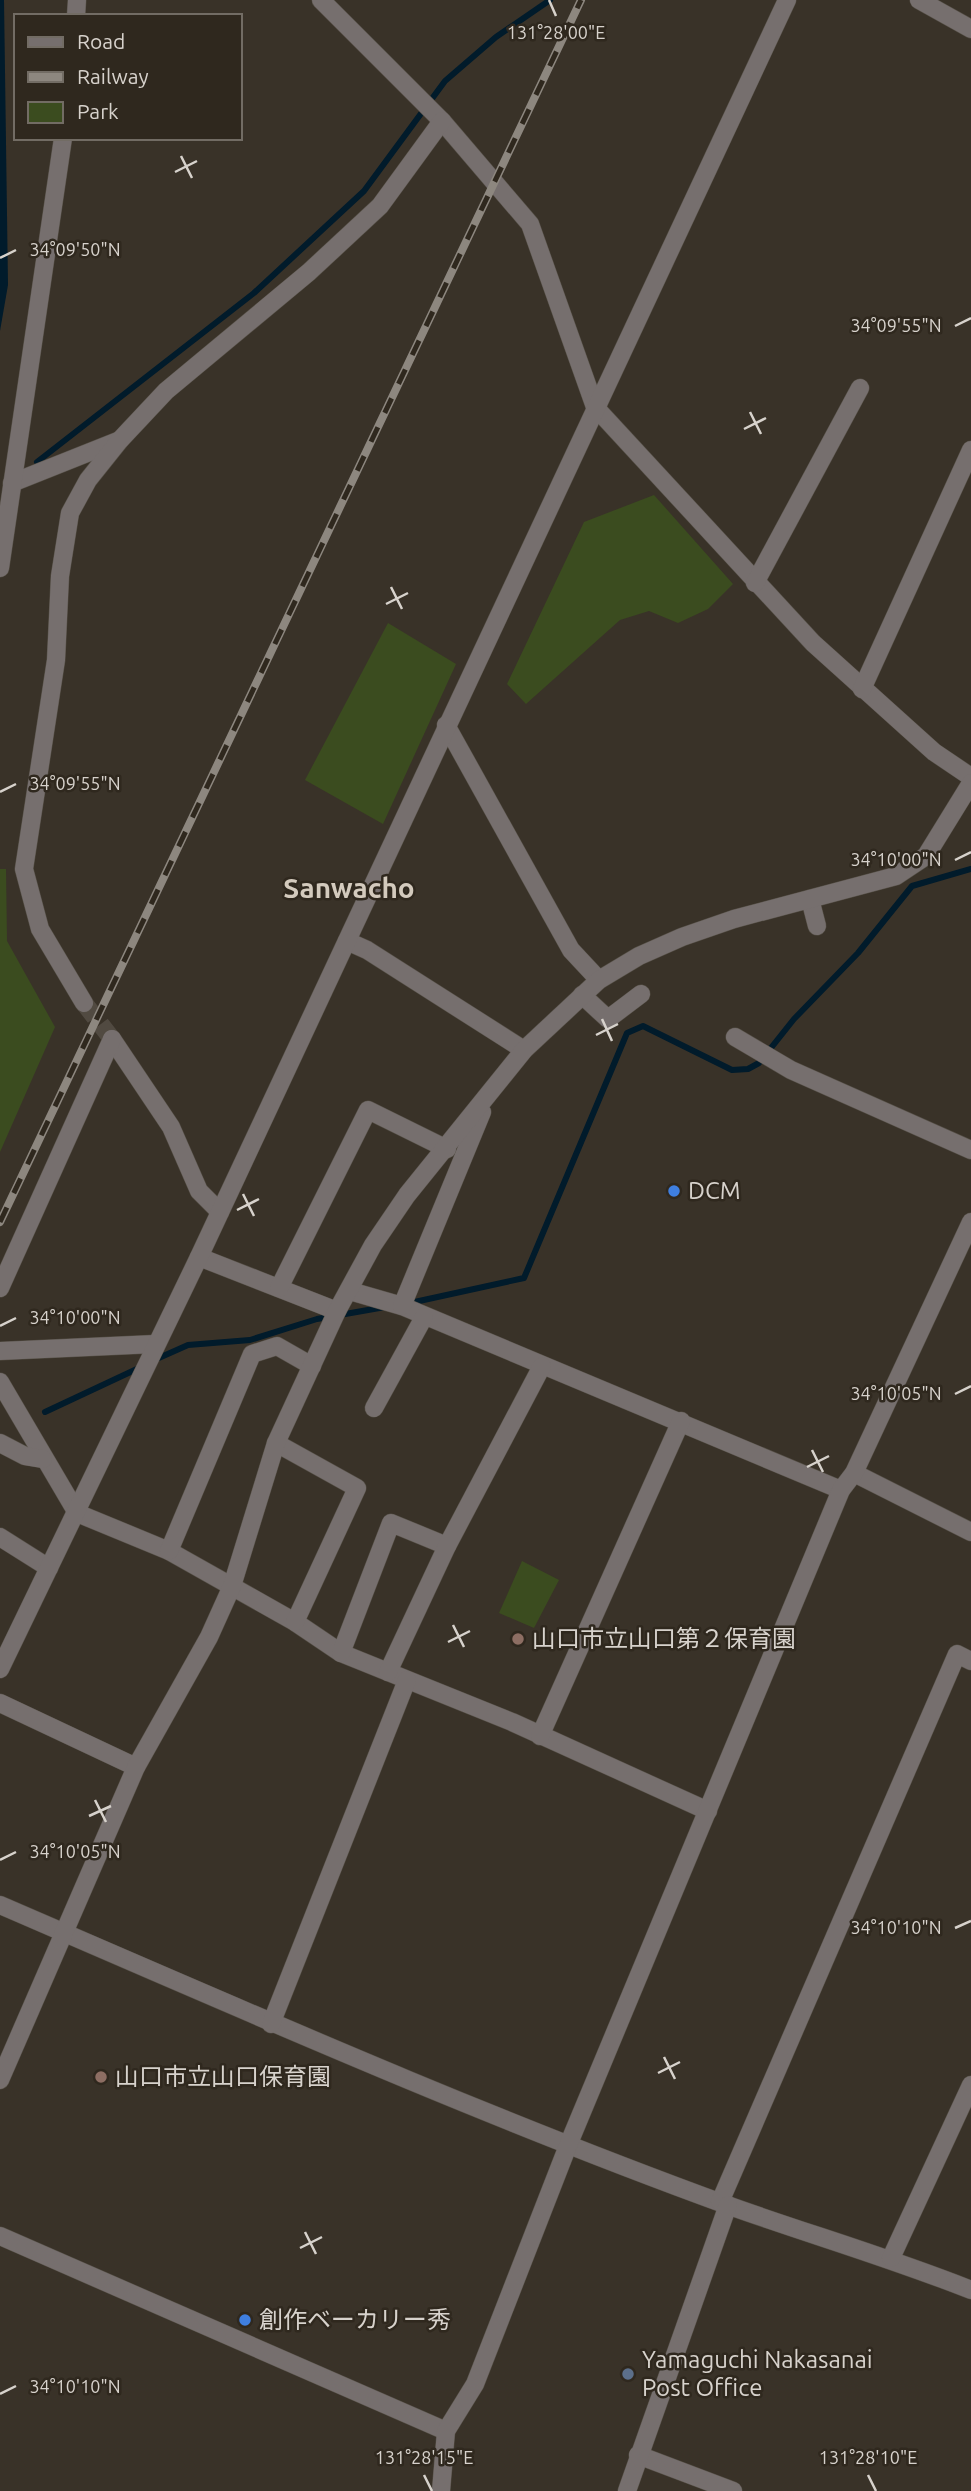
<svg xmlns="http://www.w3.org/2000/svg" width="971" height="2491" viewBox="0 0 971 2491" font-family="Ubuntu,'Noto Sans JP',sans-serif">
  <style>
    .green { fill: #3b4c1f }
    .water { fill: #011b2b }
    .lines { fill: none; stroke-linecap: round; stroke-linejoin: round }
    .stream { stroke: #011b2b; stroke-width: 6 }
    .minor-tunnel { stroke: #514a41; stroke-width: 18; stroke-dasharray: 18 9; stroke-linecap: butt }
    .minor-casing { stroke: #554f46; stroke-width: 19 }
    .minor { stroke: #766f6e; stroke-width: 18 }
    .rail-casing { stroke: #8d877f; stroke-width: 8 }
    .rail { stroke: #2f281e; stroke-width: 5; stroke-dasharray: 16; stroke-linecap: butt }
    .ticks { fill: none; stroke: #d7d2cc; stroke-width: 2.5 }
    .shop-dot { fill: #3f7fe0; stroke: #2f281e; stroke-width: 2.5 }
    .education-dot { fill: #8d6e63; stroke: #2f281e; stroke-width: 2.5 }
    .service-dot { fill: #5c6f8a; stroke: #2f281e; stroke-width: 2.5 }
    .labels { text-anchor: middle; stroke-width: 5; stroke-linejoin: round; paint-order: stroke }
    .poi-label { font-size: 24px; fill: #d7d2cc; stroke: #2f281e; text-anchor: start }
    .quarter-label { font-size: 28px; font-weight: bold; fill: #d3cabd; stroke: #2f281e }
    .ticks-label { font-size: 18px; text-anchor: middle; fill: #d7d2cc; stroke: #2f281e; stroke-width: 5; stroke-linejoin: round; paint-order: stroke }
  </style>
  <rect width="100%" height="100%" fill="#393228"/>
  <g class="green">
    <polygon points="654,495 733,584 708,609 678,623 649,611 620,620 526,704 507,684 584,522"/>
    <polygon points="388,623 456,664 383,824 305,780"/>
    <polygon points="0,869 6,869 7,941 55,1027 0,1152"/>
    <polygon points="522,1561 559,1580 534,1628 499,1613"/>
  </g>
  <polygon class="water" points="0,0 4,0 8,285 0,331"/>
  <g class="lines">
    <g class="stream">
      <polyline points="37,462 254,293 364,191 445,81 496,37 550,0"/>
      <polyline points="410,1303 524,1278 627,1033 643,1026 732,1070 748,1069 759,1063 794,1019 858,953 912,886 971,869"/>
      <polyline points="152,1361 188,1345 250,1340 317,1319 385,1307"/>
      <polyline points="45,1412 139,1368"/>
    </g>
    <polyline class="minor-tunnel" points="84,1003 112,1039"/>
    <g class="minor-casing">
      <g id="minor">
        <polyline points="321,0 442,121 530,224 595,407 813,643 934,752 971,777"/>
        <polyline points="919,0 971,29"/>
        <polyline points="76,16 77,0"/>
        <polyline points="12,483 120,440"/>
        <polyline points="0,568 63,138"/>
        <polyline points="755,583 860,388"/>
        <polyline points="862,689 971,450"/>
        <polyline points="446,725 571,950 599,980"/>
        <polyline points="810,899 817,926"/>
        <polyline points="347,941 367,950 524,1050"/>
        <polyline points="582,995 608,1019 641,994"/>
        <polyline points="84,1003 40,929 24,869 56,660 60,576 70,513 88,480 120,440 166,391 309,272 380,206 442,121"/>
        <polyline points="735,1037 791,1070 971,1150"/>
        <polyline points="112,1039 171,1127 199,1191 220,1212"/>
        <polyline points="199,1257 337,1311"/>
        <polyline points="0,1288 112,1039"/>
        <polyline points="279,1288 368,1110 447,1149"/>
        <polyline points="350,1291 402,1306 841,1490"/>
        <polyline points="402,1306 482,1112"/>
        <polyline points="0,1351 155,1344"/>
        <polyline points="0,1382 77,1513 169,1551 295,1622 341,1653 512,1722 708,1811"/>
        <polyline points="374,1408 424,1317"/>
        <polyline points="0,1443 25,1456 43,1459"/>
        <polyline points="276,1443 357,1488 295,1622"/>
        <polyline points="854,1473 971,1532"/>
        <polyline points="0,1537 49,1568"/>
        <polyline points="169,1551 252,1354 277,1346 312,1366"/>
        <polyline points="341,1653 391,1523 447,1546"/>
        <polyline points="0,1669 199,1257 787,0"/>
        <polyline points="388,1672 447,1546 542,1366"/>
        <polyline points="0,1703 136,1767"/>
        <polyline points="540,1736 681,1421"/>
        <path d="M0,1905c241,104 480,210 727,300 81,29 164,53 244,85"/>
        <polyline points="271,2024 407,1680"/>
        <polyline points="0,2080 136,1767 209,1637 232,1586 276,1443 337,1311 373,1245 407,1195 524,1050 599,980 639,956 682,937 734,919 896,876 926,856 971,783"/>
        <polyline points="720,2202 957,1654 971,1661"/>
        <polyline points="0,2236 446,2431"/>
        <polyline points="891,2258 971,2085"/>
        <polyline points="638,2455 733,2491"/>
        <polyline points="441,2491 446,2431 475,2384 569,2143 841,1490 854,1473 971,1222"/>
        <polyline points="627,2491 728,2205"/>
      </g>
    </g>
    <use href="#minor" class="minor"/>
    <g class="rail-casing">
      <polyline id="rail" points="0,1222 581,0"/>
    </g>
    <use href="#rail" class="rail"/>
  </g>
  <path class="ticks" d="M549,0l7,16M181,156l11,22M175,172l22,-11M0,258l16,-8M955,326l16,-8M750,412l11,22M744,429l22,-11M391,587l11,22M386,604l22,-11M0,792l16,-8M955,860l16,-8M602,1019l10,22M596,1035l22,-11M243,1194l11,22M237,1210l22,-11M0,1326l16,-8M955,1394l16,-8M812,1450l11,22M807,1467l22,-11M453,1625l11,22M448,1642l22,-11M95,1800l11,22M89,1816l22,-10M0,1860l16,-8M955,1928l16,-7M664,2057l11,22M658,2073l22,-11M305,2232l11,22M300,2248l22,-11M0,2394l16,-8M424,2475l8,16M868,2475l8,16"/>
  <g class="shop-dot">
    <circle cx="674" cy="1191" r="7"/>
    <circle cx="245" cy="2320" r="7"/>
  </g>
  <g class="education-dot">
    <circle cx="518" cy="1639" r="7"/>
    <circle cx="101" cy="2077" r="7"/>
  </g>
  <circle class="service-dot" cx="628" cy="2374" r="7"/>
  <g class="labels">
    <g class="poi-label">
      <text x="688" y="1199">DCM</text>
      <text x="532" y="1647">山口市立山口第２保育園</text>
      <text x="115" y="2085">山口市立山口保育園</text>
      <text x="259" y="2328">創作ベーカリー秀</text>
      <text x="642" y="2368">Yamaguchi Nakasanai<tspan x="642" dy="28">Post Office</tspan></text>
    </g>
    <g class="quarter-label">
      <text x="349" y="898">Sanwacho</text>
    </g>
  </g>
  <g class="ticks-label">
    <text x="556" y="39">131°28'00"E</text>
    <text x="75" y="256">34°09'50"N</text>
    <text x="896" y="332">34°09'55"N</text>
    <text x="75" y="790">34°09'55"N</text>
    <text x="896" y="866">34°10'00"N</text>
    <text x="75" y="1324">34°10'00"N</text>
    <text x="896" y="1400">34°10'05"N</text>
    <text x="75" y="1858">34°10'05"N</text>
    <text x="896" y="1934">34°10'10"N</text>
    <text x="75" y="2393">34°10'10"N</text>
    <text x="424" y="2464">131°28'15"E</text>
    <text x="868" y="2464">131°28'10"E</text>
  </g>
  <rect x="14" y="14" width="228" height="126" fill="#2f281e" stroke="#726c64" stroke-width="2"/>
  <rect x="28" y="37" width="35" height="10" fill="#766f6e" stroke="#726c64" stroke-width="2"/>
  <text x="77" y="49" font-size="21" fill="#d7d2cc">Road</text>
  <rect x="28" y="72" width="35" height="10" fill="#8d877f" stroke="#726c64" stroke-width="2"/>
  <text x="77" y="84" font-size="21" fill="#d7d2cc">Railway</text>
  <rect x="28" y="102" width="35" height="21" fill="#3b4c1f" stroke="#726c64" stroke-width="2"/>
  <text x="77" y="119" font-size="21" fill="#d7d2cc">Park</text>
</svg>
